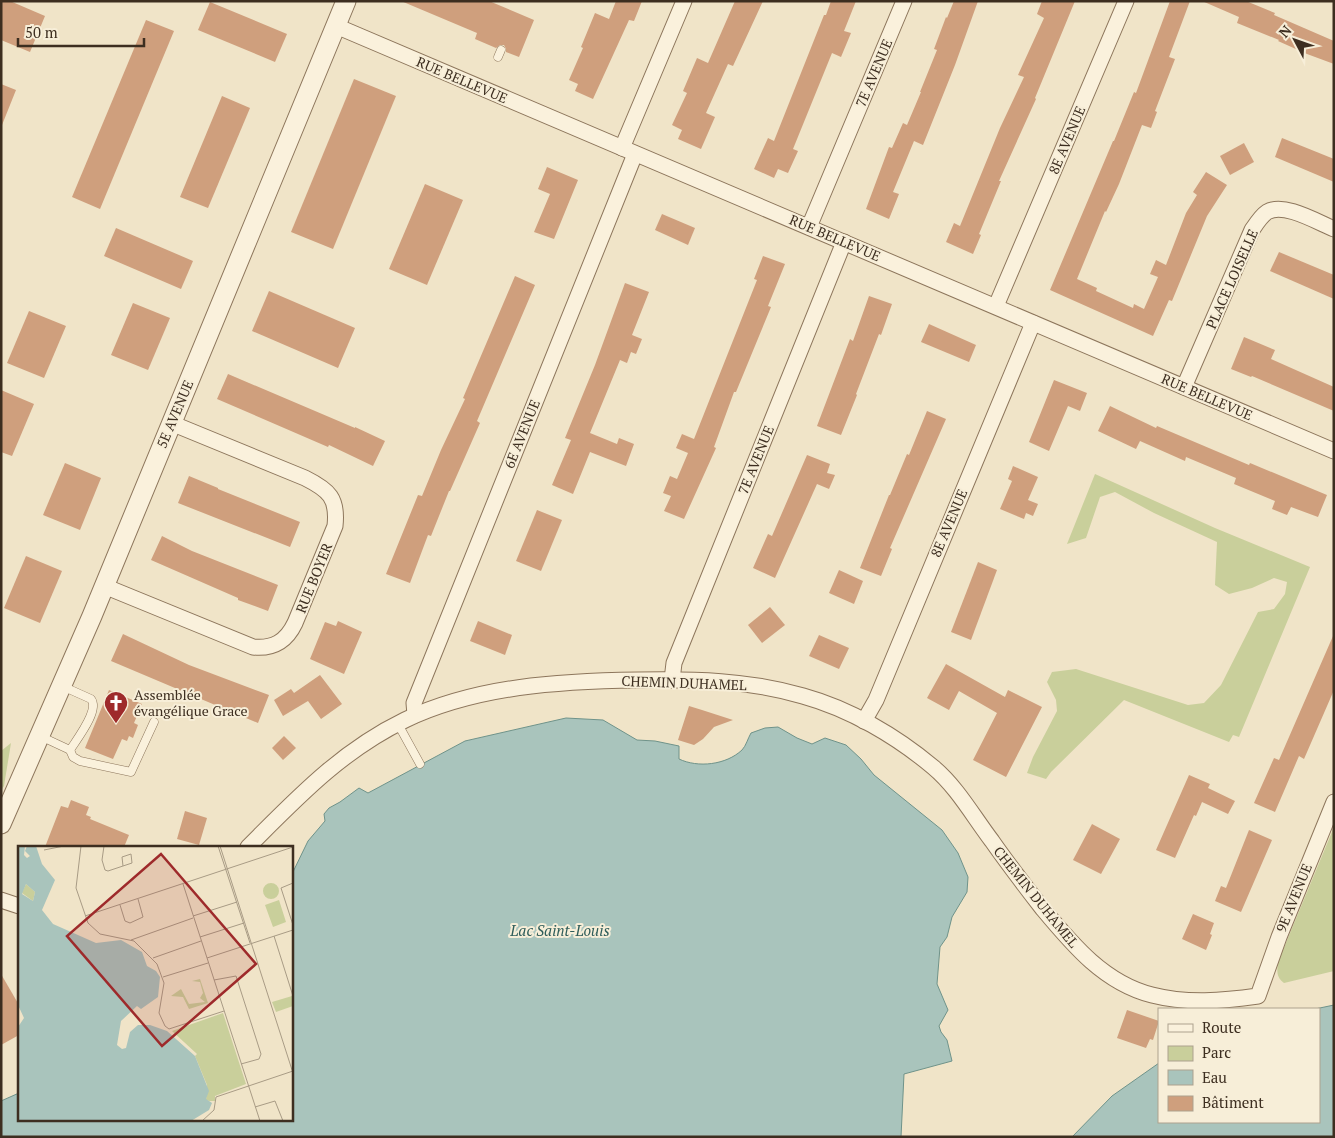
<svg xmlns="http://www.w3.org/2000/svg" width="1335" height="1138" viewBox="0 0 1335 1138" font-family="'PT Serif',serif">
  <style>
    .green { fill: #c9cf9b }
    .water { fill: #a9c4bc; stroke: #6f938a }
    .building { fill: #cf9f7d }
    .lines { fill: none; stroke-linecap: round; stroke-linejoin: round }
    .service-casing { stroke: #8d765c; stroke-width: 9 }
    .minor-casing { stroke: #8d765c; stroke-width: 17 }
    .tertiary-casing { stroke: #8d765c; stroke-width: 21 }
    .service { stroke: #faf1dc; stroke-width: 8 }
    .minor { stroke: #faf1dc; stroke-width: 15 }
    .tertiary { stroke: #faf1dc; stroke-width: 19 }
    .labels { text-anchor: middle; stroke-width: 4; stroke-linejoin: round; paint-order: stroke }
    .street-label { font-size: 14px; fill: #3d2e20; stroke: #f7eed8 }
    .poi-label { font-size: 14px; fill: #3d2e20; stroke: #f7eed8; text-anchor: start }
    .water-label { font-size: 15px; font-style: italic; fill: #2f5d5a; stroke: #f7eed8 }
    .inset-road { fill: none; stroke: #a89b85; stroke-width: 1 }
    .view { fill: #9e2a2b; fill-opacity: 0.15; stroke: #9e2a2b; stroke-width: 2.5 }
    .inset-edge { fill: none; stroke: #3d2e20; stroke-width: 2.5 }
  </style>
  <rect width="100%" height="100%" fill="#f0e4c8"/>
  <g class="green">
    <polygon points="1095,474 1215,528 1310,567 1239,737 1233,735 1229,742 1124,700 1051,772 1046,779 1027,773 1033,757 1057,711 1056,700 1047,682 1052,672 1076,669 1188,705 1204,703 1221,685 1258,612 1274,609 1285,594 1287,582 1274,578 1252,588 1229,594 1215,585 1217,542 1154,513 1115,492 1100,497 1086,538 1067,544"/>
    <polygon points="11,743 4,786 1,791 1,751"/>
    <path d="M1334,827v144l-50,12c-8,-6 -7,-12 -6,-21z"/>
  </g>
  <g class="water">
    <path d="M566,718l37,2 34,20 18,1 24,5v13c19,9 47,6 63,-9 4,-4 6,-12 9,-17l14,-5 13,-1 19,11 15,6 13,-6 21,7 15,14 13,16 68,55 16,23 10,24 -1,15 -15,25 -5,20 -7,10 -3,37 11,26 -9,16 2,6 6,8 5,21 -48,13 -3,63h-900v-36l18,-8v26h272v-243l17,-35 17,-20 -1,-7 5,-6 11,-6 19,-14 9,5 97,-52z"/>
    <polygon points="1334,1005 1334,1137 1072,1137 1112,1096 1159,1063 1159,1122 1319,1122 1319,1009 1315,1009"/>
  </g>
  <g class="building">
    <polygon points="1,1 10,1 45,16 30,52 1,40"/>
    <polygon points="401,1 489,1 534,20 519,57 506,52 506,49 504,45 500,45 496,48 475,39 477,33"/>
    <polygon points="616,1 642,1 634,21 629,20 593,99 575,91 578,84 569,80 583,48 581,47 595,13 609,19"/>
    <polygon points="735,1 763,1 733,66 728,64 706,113 715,117 701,149 678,139 682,130 672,125 687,93 683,91 697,58 708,63"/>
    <polygon points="831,1 856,1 844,31 851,33 841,57 832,53 793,149 798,151 788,173 778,169 774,178 754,169 768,138 774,141 824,15 826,15"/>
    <polygon points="954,1 978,1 955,65 923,145 914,141 893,192 899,194 889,219 866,209 889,147 892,148 903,123 907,125 921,92 920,92 937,50 934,49 946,17 947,18"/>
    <polygon points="1042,1 1075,1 1035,98 1036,99 999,181 1001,181 979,234 981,235 973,254 946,242 954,223 960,226 1000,128 1024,77 1018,75 1044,18 1037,14"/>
    <polygon points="1170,1 1190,1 1169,57 1175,59 1155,111 1157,112 1151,128 1142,125 1119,184 1106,212 1105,211 1077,279 1097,288 1096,291 1133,308 1134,304 1144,309 1158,277 1150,274 1156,260 1166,265 1186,213 1197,195 1193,192 1206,172 1227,185 1207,216 1172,301 1169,300 1153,336 1050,290 1113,141 1114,141 1134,92 1136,93"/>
    <polygon points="1202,1 1246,1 1275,13 1274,15 1334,41 1334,64 1307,54 1278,41 1279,40 1237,23 1239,17"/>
    <polygon points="210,2 287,34 275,62 198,30"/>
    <polygon points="146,20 174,31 100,209 72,197"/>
    <polygon points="354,79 396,96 333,249 291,232"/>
    <polygon points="1,84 16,90 2,125 1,125"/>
    <polygon points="222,96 250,108 208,208 180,197"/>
    <polygon points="1282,138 1334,159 1334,182 1275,157"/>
    <polygon points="1244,143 1254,162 1230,175 1220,156"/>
    <polygon points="547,167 578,180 554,239 534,232 550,194 538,189"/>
    <polygon points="425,184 463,200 427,285 389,269"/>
    <polygon points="662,214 695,228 688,245 655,230"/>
    <polygon points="116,228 193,261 181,289 104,256"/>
    <polygon points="1279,252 1334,275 1334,299 1270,271"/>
    <polygon points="763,256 785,264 768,306 771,307 736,392 734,392 714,447 716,448 684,519 664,511 671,496 663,493 670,476 677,479 688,453 676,448 682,434 694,439 757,280 754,279"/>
    <polygon points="515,276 535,285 477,421 480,423 450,491 449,491 431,536 428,535 410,583 386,574 418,495 422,496 441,450 465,399 463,398"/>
    <polygon points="625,283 649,292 632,335 642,339 636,354 631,352 627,363 620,360 590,433 617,444 619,438 634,444 626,466 590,452 573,494 552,485 571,440 565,438 595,365"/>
    <polygon points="269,291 355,328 338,368 252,331"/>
    <polygon points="869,296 892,304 881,335 879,334 856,394 857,395 841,435 817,426 850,339 853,341"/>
    <polygon points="133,303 170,318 148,370 111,355"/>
    <polygon points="29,311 66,326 44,378 7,363"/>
    <polygon points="929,324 976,345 969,362 921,342"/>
    <polygon points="1244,337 1275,350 1271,359 1334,387 1334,411 1252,376 1251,377 1231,369"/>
    <polygon points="228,374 355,428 355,427 385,441 373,466 329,445 328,447 217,399"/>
    <polygon points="1054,380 1087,393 1080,411 1068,406 1049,451 1029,442"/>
    <polygon points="1,390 34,404 12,456 1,452"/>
    <polygon points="1110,406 1156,428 1157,426 1249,465 1250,463 1327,495 1318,517 1291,507 1287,515 1272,509 1275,501 1234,484 1236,478 1186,457 1185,461 1140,441 1136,449 1098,431"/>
    <polygon points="927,411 946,419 890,548 892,549 881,576 860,568 889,495 890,495 907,454 909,455"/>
    <polygon points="807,455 830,464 827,473 835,475 829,489 817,484 775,578 753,568 768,534 772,536"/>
    <polygon points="65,463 101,478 80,530 43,515"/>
    <polygon points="1013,466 1038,477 1028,500 1038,504 1033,516 1026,513 1024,519 1000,509 1012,481 1008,479"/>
    <polygon points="189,476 218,488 218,489 300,522 290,547 178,503"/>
    <polygon points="537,510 562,520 541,571 516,561"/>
    <polygon points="162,536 192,551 278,585 268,611 238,600 238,598 151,560"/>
    <polygon points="26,556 62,571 40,623 4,608"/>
    <polygon points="978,562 997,570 971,640 951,632"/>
    <polygon points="839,570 863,581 854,604 829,593"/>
    <polygon points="770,607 785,625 762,643 748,625"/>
    <polygon points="338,621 362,632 344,674 310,659 325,622 336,626"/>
    <polygon points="478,621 512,635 505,655 470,641"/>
    <polygon points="123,634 189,665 269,695 258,723 111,661"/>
    <polygon points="819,635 849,648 839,669 809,656"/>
    <polygon points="1333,636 1334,690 1304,759 1299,756 1275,812 1254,803 1274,758 1279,760"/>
    <polygon points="946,664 1005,697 1008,690 1042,707 1006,777 973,760 997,713 959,691 949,710 927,698"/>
    <polygon points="320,675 342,704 321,719 308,701 283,716 274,700 291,689 294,693"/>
    <polygon points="109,690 142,704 134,723 138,725 133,738 129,736 127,741 122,739 113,759 85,748"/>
    <polygon points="689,706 702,710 733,720 714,727 703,739 694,745 678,740"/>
    <polygon points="284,736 296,748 283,760 272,748"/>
    <polygon points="1189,775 1210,784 1208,788 1235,801 1228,814 1202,802 1196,816 1194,815 1175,858 1156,850"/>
    <polygon points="71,800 89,807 86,815 91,817 90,819 129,835 124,847 45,847 61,806 68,808"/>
    <polygon points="185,811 207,818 199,845 177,839"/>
    <polygon points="1092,824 1120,839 1101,874 1073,860"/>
    <polygon points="1249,830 1272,840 1241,912 1215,901 1221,886 1226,888"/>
    <polygon points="1193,914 1214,923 1210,934 1212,935 1206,950 1182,939"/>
    <polygon points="1,974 19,1005 19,1035 1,1045"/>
    <polygon points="1127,1010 1159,1021 1153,1040 1150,1039 1146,1048 1117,1038"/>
  </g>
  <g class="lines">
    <g class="service-casing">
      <g id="service">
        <polyline points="498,57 501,50"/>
        <polyline points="398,724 420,764"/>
        <path d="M40,736l30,14c7,-11 30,-40 21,-51l-29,-13"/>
        <polyline points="70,750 73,757 80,761 131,772 154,722"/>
      </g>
    </g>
    <g class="minor-casing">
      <g id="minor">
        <polyline points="336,26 1334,451"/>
        <polyline points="622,148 684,1"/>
        <polyline points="809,227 904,1"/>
        <polyline points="996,306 1126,1"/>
        <path d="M1184,387l68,-157c4,-6 9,-14 15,-18 17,-10 50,10 67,17"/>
        <path d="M104,586l149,61c20,2 33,-5 42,-24l40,-97c3,-28 -6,-36 -30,-48l-134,-55"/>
        <polyline points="672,680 674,663 844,242"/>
        <polyline points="415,715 414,703 635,154"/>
        <polyline points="864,721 876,700 1033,323"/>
        <path d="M248,847c49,-49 93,-96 157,-127 71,-34 155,-39 233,-40 55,-1 111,0 165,16 47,13 93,40 130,71 24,20 40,49 59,74 16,23 33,45 50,67 30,36 62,75 110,87 35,9 71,6 106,1l21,-59 55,-135"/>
        <polyline points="1,900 19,906"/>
      </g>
    </g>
    <g class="tertiary-casing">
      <polyline id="tertiary" points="1,824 92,616 346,1"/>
    </g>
    <use href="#service" class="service"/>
    <use href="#minor" class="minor"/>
    <use href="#tertiary" class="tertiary"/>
  </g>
  <defs>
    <g id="church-pin" transform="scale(1.25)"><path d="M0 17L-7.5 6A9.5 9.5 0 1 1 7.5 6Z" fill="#9e2a2b" stroke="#f7eed8"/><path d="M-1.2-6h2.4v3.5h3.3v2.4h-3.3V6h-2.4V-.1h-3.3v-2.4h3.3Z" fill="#fff"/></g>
  </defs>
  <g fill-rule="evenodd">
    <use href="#church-pin" x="116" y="703"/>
  </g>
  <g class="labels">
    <g class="street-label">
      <text transform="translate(874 73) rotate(-67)" y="5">7E AVENUE</text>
      <text transform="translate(462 80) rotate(23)" y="5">RUE BELLEVUE</text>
      <text transform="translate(1067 140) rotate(-67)" y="5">8E AVENUE</text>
      <text transform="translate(835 238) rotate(23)" y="5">RUE BELLEVUE</text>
      <text transform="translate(1232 279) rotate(-66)" y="5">PLACE LOISELLE</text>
      <text transform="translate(1207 397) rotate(23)" y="5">RUE BELLEVUE</text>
      <text transform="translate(175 414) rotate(-67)" y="5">5E AVENUE</text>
      <text transform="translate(522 434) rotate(-68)" y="5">6E AVENUE</text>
      <text transform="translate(756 460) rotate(-68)" y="5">7E AVENUE</text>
      <text transform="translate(949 523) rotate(-67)" y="5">8E AVENUE</text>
      <text transform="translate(314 578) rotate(-68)" y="5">RUE BOYER</text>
      <text transform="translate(684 683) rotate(2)" y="5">CHEMIN DUHAMEL</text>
      <text transform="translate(1036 897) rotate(51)" y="5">CHEMIN DUHAMEL</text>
      <text transform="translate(1294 898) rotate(-68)" y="5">9E AVENUE</text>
    </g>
    <g class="poi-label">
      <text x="134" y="700">Assemblée<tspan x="134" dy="16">évangélique Grace</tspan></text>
    </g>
    <g class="water-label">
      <text x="560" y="936">Lac Saint-Louis</text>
    </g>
  </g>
  <g transform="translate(18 846)">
    <rect width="275" height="275" fill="#f0e4c8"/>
    <path d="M245 45a8 8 0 1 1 16 0a8 8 0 1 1-16 0ZM8,38l9,8 -2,9 -11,-8zM261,54l7,22 -13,5 -8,-22zM182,133l8,24 -19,6 -6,-12 -12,-1 10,-7 8,15 16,-2 -5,-4 3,-5 -3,-11 -8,-1zM274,150l1,10 -17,6 -4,-10zM205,167l23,71 -31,12v5h-6l-3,-1 1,-15 -12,-29 2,-2 -25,-23z" fill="#c9cf9b"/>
    <path d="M0,0h7l-1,9 3,3 3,-2 -5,-5 2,-5h9l6,18 13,16 -13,30 11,14 43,19 25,-3 21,12 5,14 9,5 4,6 -2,20 -17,12 -4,-3 -16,15 -4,24 5,4 4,-1 4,-16 8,-7h12l17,6 28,25 14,35 -3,8 6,4 -3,7 -18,11h-173v-94l6,-9 -6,-13zM8,38l9,8 -2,9 -11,-7z" fill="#a9c4bc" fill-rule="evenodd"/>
    <path class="inset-road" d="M63,0l-5,42 12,35 12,11 34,7 23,23 7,19 -5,30 6,13 4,3 55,-18M86,0l-2,14 3,10 3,1 24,-8 -1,-9 -9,3 1,9M200,0l32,97M202,0l73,227M26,4l20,-4M275,37l-12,5 12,37M165,38l77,237M102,59l5,16 5,2 13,-6 -5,-18M67,70l208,-69M175,70l44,-14M256,90l19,60M182,91l44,-14M113,94l62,-22M135,112l48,-17M189,112l86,-28M145,131l45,-14M196,134l22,-4 25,78 -2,5 -18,5M237,261l20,-6 8,20M184,275l12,-11 2,-13 77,-26"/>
    <path class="view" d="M143,8l95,110 -94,82 -95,-110z"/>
    <rect width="275" height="275" class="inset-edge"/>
  </g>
  <rect width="1335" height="1138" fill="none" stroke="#3d2e20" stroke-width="5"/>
  <rect x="1158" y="1008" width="162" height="115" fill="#f7eed8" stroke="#ada18e"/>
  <rect x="1168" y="1024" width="25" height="8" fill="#faf1dc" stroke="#ada18e"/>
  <text x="1202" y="1033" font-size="15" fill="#3d2e20">Route</text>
  <rect x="1168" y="1046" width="25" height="15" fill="#c9cf9b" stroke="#ada18e"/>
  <text x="1202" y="1058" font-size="15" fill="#3d2e20">Parc</text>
  <rect x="1168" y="1070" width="25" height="15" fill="#a9c4bc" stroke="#ada18e"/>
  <text x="1202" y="1083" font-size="15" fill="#3d2e20">Eau</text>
  <rect x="1168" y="1096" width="25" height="15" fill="#cf9f7d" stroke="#ada18e"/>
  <text x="1202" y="1108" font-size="15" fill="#3d2e20">Bâtiment</text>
  <g transform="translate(1295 40) rotate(311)" stroke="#f7eed8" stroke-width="4" paint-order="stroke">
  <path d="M0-4L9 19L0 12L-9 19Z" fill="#3d2e20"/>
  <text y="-8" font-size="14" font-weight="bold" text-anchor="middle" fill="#3d2e20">N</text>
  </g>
  <path d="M18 38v8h126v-8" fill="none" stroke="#3d2e20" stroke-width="2.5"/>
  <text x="25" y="38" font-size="15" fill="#3d2e20" stroke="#f7eed8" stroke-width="4" paint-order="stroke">50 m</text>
</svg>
